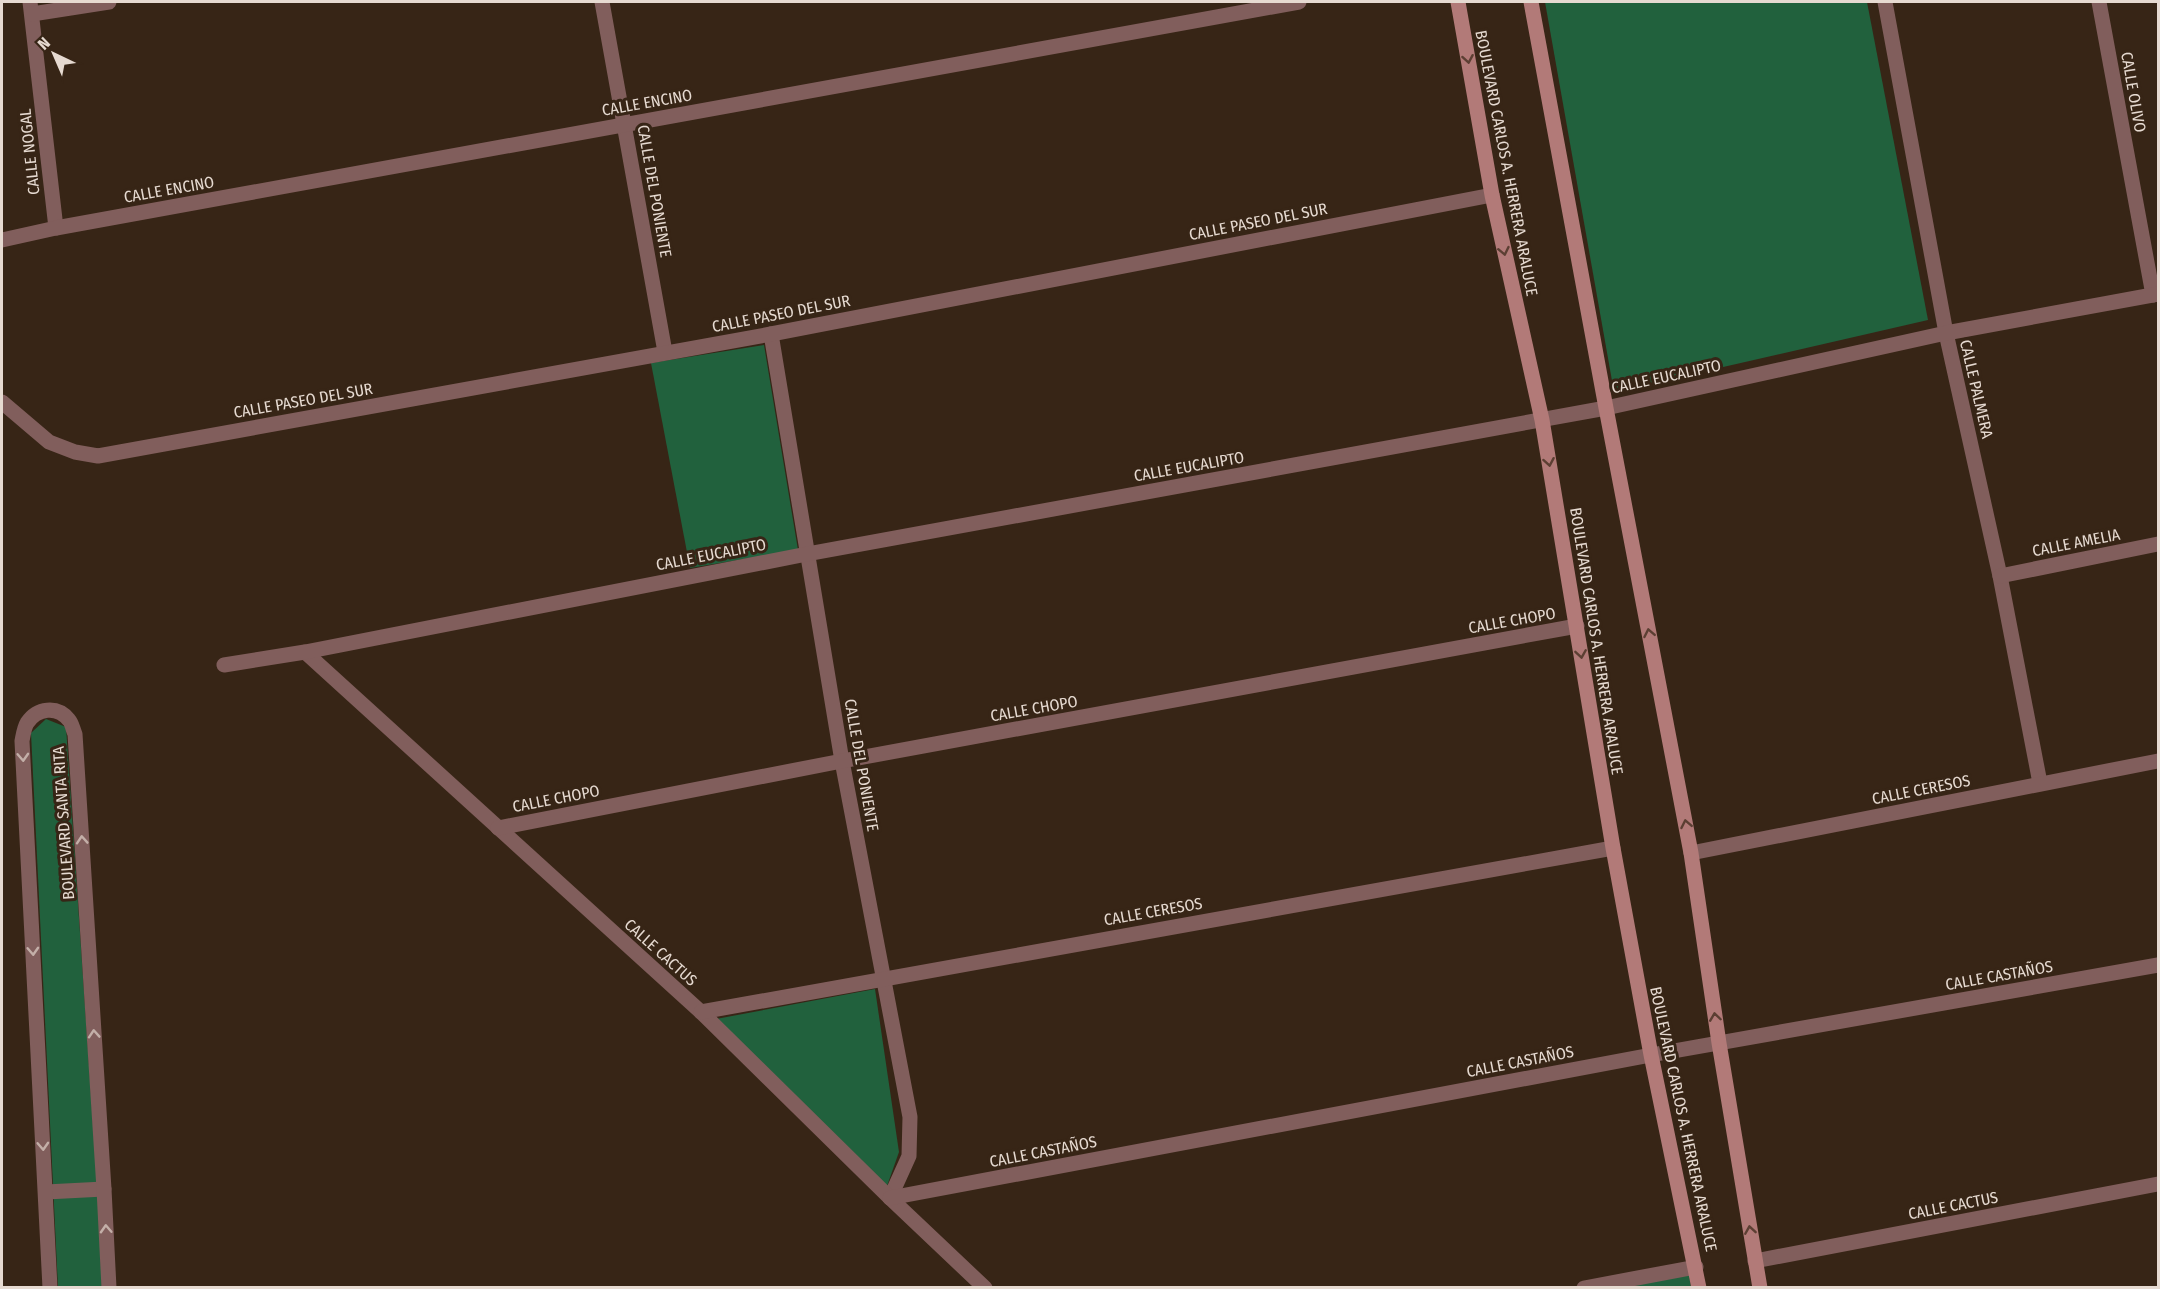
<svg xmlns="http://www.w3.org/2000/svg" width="2160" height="1289" viewBox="0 0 2160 1289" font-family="'Fira Sans Condensed',sans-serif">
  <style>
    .park { fill: #21613d }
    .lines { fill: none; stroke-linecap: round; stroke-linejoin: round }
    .street { stroke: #815e5c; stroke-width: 15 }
    .secondary { stroke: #b27a78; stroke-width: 15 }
    .oneway { stroke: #5c3f33 }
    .oneway2 { stroke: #c3afa8 }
    .labels { text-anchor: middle; stroke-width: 6; stroke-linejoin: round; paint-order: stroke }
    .street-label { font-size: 16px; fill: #e6dad1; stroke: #372516 }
  </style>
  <rect width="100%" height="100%" fill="#372516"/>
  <g class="park">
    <polygon points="1545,2 1867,2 1928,320 1614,392"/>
    <polygon points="764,345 798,550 690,568 651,363"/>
    <polygon points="46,719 66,727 97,1183 102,1287 58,1287 31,733"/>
    <polygon points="875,989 899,1152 887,1186 716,1019"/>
    <polygon points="1689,1274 1691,1288 1618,1288"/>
  </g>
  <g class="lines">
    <g class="street">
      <polyline points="30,2 56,228"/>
      <polyline points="602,2 665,352"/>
      <polyline points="1885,2 1946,333 2000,576 2040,783"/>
      <polyline points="2099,2 2153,295"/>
      <polyline points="32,14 109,2"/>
      <polyline points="2,240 56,228 1299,2"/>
      <polyline points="771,334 842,761 910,1117 909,1156 890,1198"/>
      <polyline points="2,402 49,442 75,452 98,456 771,334 1492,195"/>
      <polyline points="2000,576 2158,544"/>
      <polyline points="305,652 701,1012 890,1198 985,1288"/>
      <polyline points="224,665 305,652 807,554 1606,408 1946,333 2158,294"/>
      <polyline points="498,828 842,761 1577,626"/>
      <polyline points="1691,853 2158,761"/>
      <polyline points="701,1012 1613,848"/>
      <polyline points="46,1192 104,1189"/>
      <polyline points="890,1198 1651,1055 2158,965"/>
      <polyline points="1755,1261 2158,1184"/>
      <path d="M50,1288l-28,-547c1,-5 2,-13 5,-18 10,-15 30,-18 42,-3 3,3 4,10 6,14l29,455 5,99"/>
      <polyline points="1584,1288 1696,1267"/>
    </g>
    <g class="secondary">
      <polyline points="1458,2 1492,195 1542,420 1613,848 1651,1055 1699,1288"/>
      <polyline points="1531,2 1606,408 1691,853 1719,1043 1760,1288"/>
    </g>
  </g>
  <defs><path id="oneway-chevron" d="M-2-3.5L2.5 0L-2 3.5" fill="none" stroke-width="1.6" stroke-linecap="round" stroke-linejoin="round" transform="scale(1.5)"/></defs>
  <g class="oneway">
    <use href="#oneway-chevron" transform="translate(1468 59) rotate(80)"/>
    <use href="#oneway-chevron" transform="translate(1504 251) rotate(78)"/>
    <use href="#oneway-chevron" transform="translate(1549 462) rotate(80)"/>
    <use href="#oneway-chevron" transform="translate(1649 633) rotate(-101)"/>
    <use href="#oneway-chevron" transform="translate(1581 654) rotate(81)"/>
    <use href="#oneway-chevron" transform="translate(1686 824) rotate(-101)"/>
    <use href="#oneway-chevron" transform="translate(1715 1017) rotate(-98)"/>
    <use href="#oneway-chevron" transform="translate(1750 1230) rotate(-99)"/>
  </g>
  <g class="oneway2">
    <use href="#oneway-chevron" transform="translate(23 757) rotate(87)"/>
    <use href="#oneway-chevron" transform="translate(82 840) rotate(-94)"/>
    <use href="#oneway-chevron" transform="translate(33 951) rotate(87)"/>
    <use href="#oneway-chevron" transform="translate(94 1034) rotate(-94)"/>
    <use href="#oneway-chevron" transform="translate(43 1146) rotate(87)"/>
    <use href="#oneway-chevron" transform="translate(106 1229) rotate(-93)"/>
  </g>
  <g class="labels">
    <g class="street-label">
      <text transform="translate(2134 92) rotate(80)" y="6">CALLE OLIVO</text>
      <text transform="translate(647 102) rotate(-10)" y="6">CALLE ENCINO</text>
      <text transform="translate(29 152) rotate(-96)" y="6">CALLE NOGAL</text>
      <text transform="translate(1507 163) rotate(79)" y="6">BOULEVARD CARLOS A. HERRERA ARALUCE</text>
      <text transform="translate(169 189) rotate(-10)" y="6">CALLE ENCINO</text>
      <text transform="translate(655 191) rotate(80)" y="6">CALLE DEL PONIENTE</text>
      <text transform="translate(1258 221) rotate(-11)" y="6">CALLE PASEO DEL SUR</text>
      <text transform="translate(781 313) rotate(-11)" y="6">CALLE PASEO DEL SUR</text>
      <text transform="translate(1666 376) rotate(-12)" y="6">CALLE EUCALIPTO</text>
      <text transform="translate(1977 389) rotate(77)" y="6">CALLE PALMERA</text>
      <text transform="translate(303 400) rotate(-10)" y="6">CALLE PASEO DEL SUR</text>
      <text transform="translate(1189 466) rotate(-10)" y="6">CALLE EUCALIPTO</text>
      <text transform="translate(2076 542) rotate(-11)" y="6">CALLE AMELIA</text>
      <text transform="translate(711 554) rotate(-11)" y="6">CALLE EUCALIPTO</text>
      <text transform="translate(1512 620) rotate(-10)" y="6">CALLE CHOPO</text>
      <text transform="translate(1597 641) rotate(81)" y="6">BOULEVARD CARLOS A. HERRERA ARALUCE</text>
      <text transform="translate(1034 708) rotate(-10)" y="6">CALLE CHOPO</text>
      <text transform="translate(862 765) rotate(80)" y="6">CALLE DEL PONIENTE</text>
      <text transform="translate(1921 789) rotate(-11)" y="6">CALLE CERESOS</text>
      <text transform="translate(556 798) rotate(-11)" y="6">CALLE CHOPO</text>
      <text transform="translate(63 823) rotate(-94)" y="6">BOULEVARD SANTA RITA</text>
      <text transform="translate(1153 911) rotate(-10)" y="6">CALLE CERESOS</text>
      <text transform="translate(661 952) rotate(42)" y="6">CALLE CACTUS</text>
      <text transform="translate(1999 975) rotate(-10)" y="6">CALLE CASTAÑOS</text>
      <text transform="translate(1520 1061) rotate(-11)" y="6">CALLE CASTAÑOS</text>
      <text transform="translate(1684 1119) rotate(78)" y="6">BOULEVARD CARLOS A. HERRERA ARALUCE</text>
      <text transform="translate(1043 1151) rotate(-11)" y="6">CALLE CASTAÑOS</text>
      <text transform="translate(1953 1205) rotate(-11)" y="6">CALLE CACTUS</text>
    </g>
  </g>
  <rect width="2160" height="1289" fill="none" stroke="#e6dad1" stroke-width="6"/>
  <g transform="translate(54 54) rotate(316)" stroke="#372516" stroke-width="4.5" paint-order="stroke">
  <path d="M0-4.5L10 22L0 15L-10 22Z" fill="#e6dad1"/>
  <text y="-9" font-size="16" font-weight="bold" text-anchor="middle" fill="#e6dad1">N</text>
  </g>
</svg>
